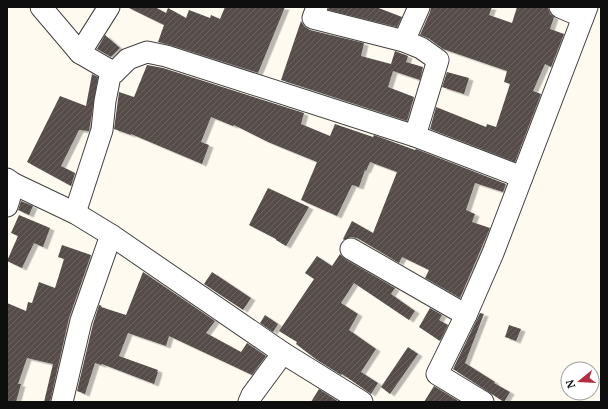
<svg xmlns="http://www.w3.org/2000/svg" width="608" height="409" viewBox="0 0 608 409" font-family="'PT Serif',serif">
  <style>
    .building { fill: url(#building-hatch); filter: url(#shadow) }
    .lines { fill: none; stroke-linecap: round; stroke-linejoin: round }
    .minor-casing { stroke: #414141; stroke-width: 23 }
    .minor { stroke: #fff; stroke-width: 21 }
  </style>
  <defs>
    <pattern id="building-hatch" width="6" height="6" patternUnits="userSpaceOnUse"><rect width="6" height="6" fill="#564e4b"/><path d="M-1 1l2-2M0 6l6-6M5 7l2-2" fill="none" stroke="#696361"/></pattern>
    <filter id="shadow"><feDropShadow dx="4.5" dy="2.5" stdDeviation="0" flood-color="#0004"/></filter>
  </defs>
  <rect width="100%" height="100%" fill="#fefaf0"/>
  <g class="building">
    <polygon points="127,7 155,7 166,13 168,8 186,18 189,10 210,18 211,15 220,19 225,7 285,7 258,73 170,45 158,42 164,25"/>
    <polygon points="329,7 376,7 402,17 397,27 328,10"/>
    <polygon points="431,7 492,7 489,15 512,23 517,7 548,7 550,14 554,17 550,29 564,34 551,67 545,64 533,91 541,94 515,162 430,129 436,107 486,127 487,124 496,127 510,84 504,82 507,71 443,49 428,38 420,35 430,12"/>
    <polygon points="301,21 305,27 310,30 364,43 361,56 391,64 395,51 408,56 406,62 423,67 420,80 393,71 388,87 414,97 407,121 281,80"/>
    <polygon points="105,35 120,48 111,57 97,49"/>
    <polygon points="147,65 163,68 304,113 301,124 330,136 335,124 373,137 374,135 415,150 416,149 506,184 503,192 475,183 466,210 475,214 472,222 490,228 460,298 425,278 429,270 402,257 399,263 357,238 351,237 344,240 343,239 352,221 373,233 397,172 370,162 366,171 365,170 359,187 352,185 337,216 301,200 317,162 268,142 234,125 233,126 211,117 201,142 209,145 202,164 131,134 131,135 114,129 119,92 134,97"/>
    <polygon points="447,72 469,78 464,94 442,87"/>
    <polygon points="92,74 98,77 89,131 79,130 61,166 75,173 71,186 27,162 60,96 86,106"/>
    <polygon points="268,188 309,207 286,246 276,240 276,239 249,225"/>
    <polygon points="21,201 33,206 29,215 18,210"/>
    <polygon points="19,215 50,228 43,247 34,243 22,268 7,261 18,236 11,233"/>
    <polygon points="62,245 91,255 69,318 50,402 44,402 53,364 27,358 18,384 21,384 16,402 7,402 7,303 26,311 28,302 32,303 39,282 55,288 64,259 58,257"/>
    <polygon points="340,254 345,259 395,288 391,294 415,311 409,320 354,283 341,303 358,314 349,330 376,349 361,372 378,383 371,394 342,374 341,375 317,360 296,344 297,342 279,331 314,279 305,273 317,256 332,266"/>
    <polygon points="143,272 215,321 206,333 241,352 247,343 266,356 252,375 169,336 166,346 128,333 119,356 158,370 157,372 158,372 154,384 102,364 101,365 95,363 85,394 77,391 93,324 99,305 102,306 101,307 126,315"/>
    <polygon points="212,272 251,298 243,310 204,284"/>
    <polygon points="430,308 442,315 439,320 448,325 440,341 419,327"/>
    <polygon points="480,313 484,314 465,363 495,382 494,383 510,392 504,402 453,369"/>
    <polygon points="265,315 278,324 273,332 260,323"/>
    <polygon points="509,325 521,329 516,341 505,337"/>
    <polygon points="408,347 418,354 390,394 381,387"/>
    <polygon points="434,386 460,402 424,402"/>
    <polygon points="319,389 339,402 311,402"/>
  </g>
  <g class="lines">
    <g class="minor-casing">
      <g id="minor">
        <polyline points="41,7 80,53 111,71"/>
        <polyline points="317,7 313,18 404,41 421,48 438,60 415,136"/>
        <polyline points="560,7 583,17"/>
        <polyline points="404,41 419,7"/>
        <polyline points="80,53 109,7"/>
        <polyline points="7,179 14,184 75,213 111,235 283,353 362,402"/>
        <polyline points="7,206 14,184"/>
        <polyline points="75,213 102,130 105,101 111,71 114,73 128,59 147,52 166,56 415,136 522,177"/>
        <polyline points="351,249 466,315"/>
        <polyline points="62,402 81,321 111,235"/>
        <polyline points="249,402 252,395 283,353"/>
        <polyline points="483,402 437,374 466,315 493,253 587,7"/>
      </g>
    </g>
    <use href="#minor" class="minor"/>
  </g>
  <rect width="608" height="409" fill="none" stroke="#0e0e0e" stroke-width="16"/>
  <g transform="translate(580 381) rotate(252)"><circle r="19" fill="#ffffff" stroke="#9f9f9f"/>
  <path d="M0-3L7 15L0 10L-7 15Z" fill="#b82c42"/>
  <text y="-6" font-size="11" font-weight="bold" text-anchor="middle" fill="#0e0e0e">N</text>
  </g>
</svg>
